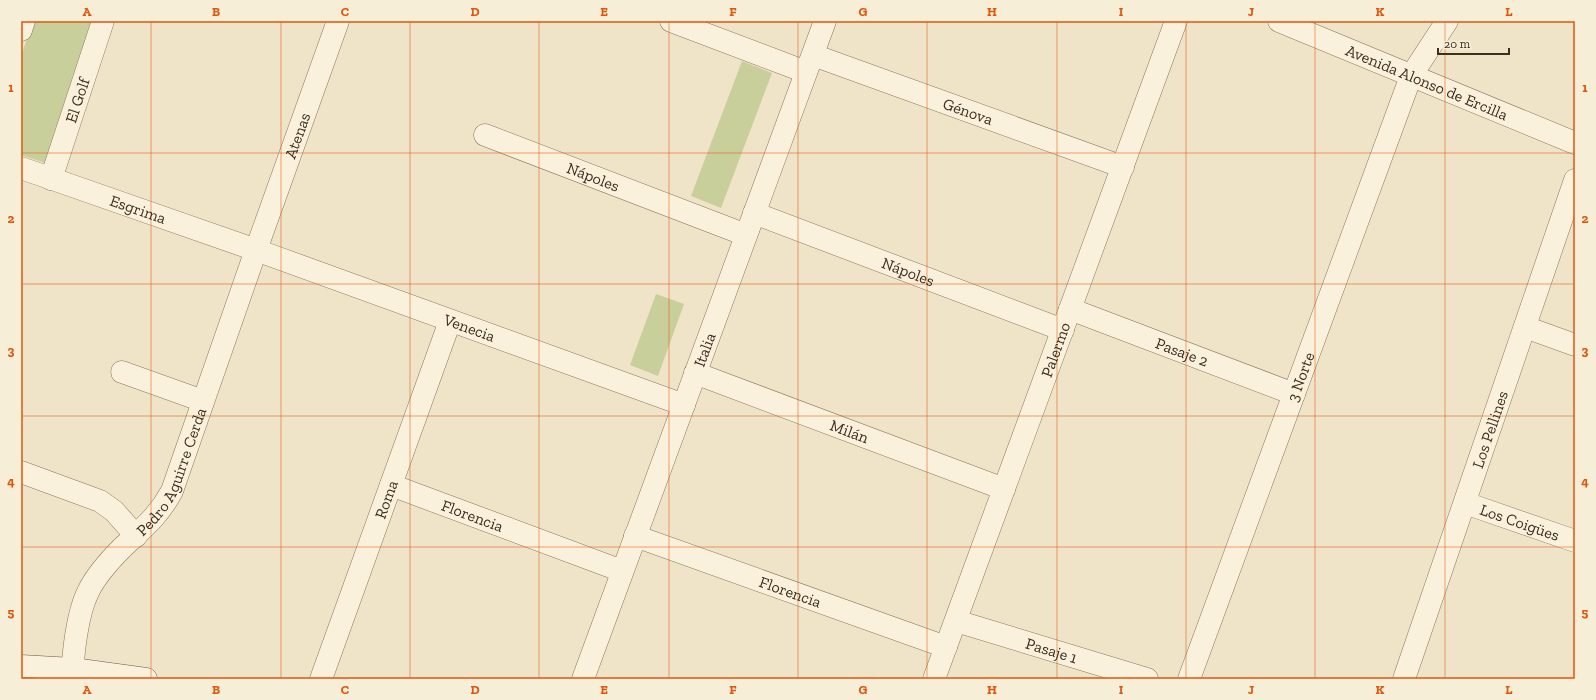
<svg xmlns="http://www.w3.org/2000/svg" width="1596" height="700" viewBox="0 0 1596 700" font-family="'Zilla Slab',serif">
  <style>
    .green { fill: #c9cf9b }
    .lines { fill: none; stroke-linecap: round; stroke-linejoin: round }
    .minor-casing { stroke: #8d765c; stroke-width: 23 }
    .tertiary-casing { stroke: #8d765c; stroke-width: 23 }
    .secondary-casing { stroke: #6f573f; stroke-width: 23 }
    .minor { stroke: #faf1dc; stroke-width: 22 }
    .tertiary { stroke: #faf1dc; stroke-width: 22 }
    .secondary { stroke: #faf1dc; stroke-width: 22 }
    .grid { fill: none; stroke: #df570d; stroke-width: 1; stroke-opacity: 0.55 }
    .labels { text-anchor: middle; stroke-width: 3.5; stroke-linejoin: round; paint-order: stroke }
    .street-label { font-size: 16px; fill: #3d2e20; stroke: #f7eed8 }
    .neatline { fill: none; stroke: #df570d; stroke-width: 1.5 }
    .grid-label { font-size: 13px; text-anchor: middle; font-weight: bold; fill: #df570d }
  </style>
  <rect width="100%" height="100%" fill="#f0e4c8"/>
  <g class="green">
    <polygon points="33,21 95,21 45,163 21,155 21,56"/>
    <polygon points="742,61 772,73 721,208 691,196"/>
    <polygon points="656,294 684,304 658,376 630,365"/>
  </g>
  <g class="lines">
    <g class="minor-casing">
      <g id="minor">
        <polyline points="671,21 806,72"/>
        <polyline points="21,30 24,21"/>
        <path id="s1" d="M813,55l310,112"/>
        <path id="s2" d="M485,135l261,100"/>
        <path id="s3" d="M21,168l235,82 428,155"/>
        <path id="s4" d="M51,179l52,-158"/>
        <path id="s5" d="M754,213l309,117"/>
        <path id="s6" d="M1070,309l224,85"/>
        <polyline points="1525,327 1575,345"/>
        <polyline points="122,372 203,401"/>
        <path id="s7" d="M695,373l309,116"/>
        <polyline points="21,472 100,501 114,511 136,536"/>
        <path id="s8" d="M391,485l231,86"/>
        <path id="s9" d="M1465,503l110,38"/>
        <path id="s10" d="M635,536l311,111"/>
        <path id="s11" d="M956,621l191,58"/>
        <path id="s12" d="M321,679l129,-358"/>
        <path id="s13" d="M583,679l242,-658"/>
        <path id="s14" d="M1189,679l222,-603 36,-55"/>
        <path id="s15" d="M1404,679l171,-499"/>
      </g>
    </g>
    <g class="tertiary-casing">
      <g id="tertiary">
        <path id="s16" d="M1279,21l296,122"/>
        <path id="s17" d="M72,679c1,-25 5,-65 16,-87 8,-17 21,-31 34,-44 21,-20 36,-31 50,-57l84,-241 82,-229"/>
        <path id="s18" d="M934,679l242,-658"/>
      </g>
    </g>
    <g class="secondary-casing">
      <polyline id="secondary" points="21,666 73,669 146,679"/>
    </g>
    <use href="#minor" class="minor"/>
    <use href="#tertiary" class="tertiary"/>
    <use href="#secondary" class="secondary"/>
  </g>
  <path class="grid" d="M151,21v658M281,21v658M410,21v658M539,21v658M669,21v658M798,21v658M927,21v658M1057,21v658M1186,21v658M1315,21v658M1445,21v658M21,153h1554M21,284h1554M21,416h1554M21,547h1554"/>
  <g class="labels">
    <g class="street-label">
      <text dy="6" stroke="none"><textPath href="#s16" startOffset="160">Avenida Alonso de Ercilla</textPath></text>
      <text dy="6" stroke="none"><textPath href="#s4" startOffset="83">El Golf</textPath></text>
      <text dy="6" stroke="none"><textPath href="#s1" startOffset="165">Génova</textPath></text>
      <text dy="6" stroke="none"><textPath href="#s17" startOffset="598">Atenas</textPath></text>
      <text dy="6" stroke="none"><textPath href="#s2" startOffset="116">Nápoles</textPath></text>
      <text dy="6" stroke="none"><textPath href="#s3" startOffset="124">Esgrima</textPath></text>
      <text dy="6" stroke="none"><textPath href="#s5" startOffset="165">Nápoles</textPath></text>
      <text dy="6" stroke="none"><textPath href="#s3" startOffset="476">Venecia</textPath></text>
      <text dy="6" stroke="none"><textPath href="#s13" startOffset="351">Italia</textPath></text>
      <text dy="6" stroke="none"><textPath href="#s18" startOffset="351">Palermo</textPath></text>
      <text dy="6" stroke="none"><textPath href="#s6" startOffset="120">Pasaje 2</textPath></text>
      <text dy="6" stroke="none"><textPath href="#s14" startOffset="322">3 Norte</textPath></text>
      <text dy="6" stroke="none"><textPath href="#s15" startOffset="264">Los Pellines</textPath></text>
      <text dy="6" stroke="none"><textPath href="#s7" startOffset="165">Milán</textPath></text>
      <text dy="6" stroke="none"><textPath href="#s17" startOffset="238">Pedro Aguirre Cerda</textPath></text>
      <text dy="6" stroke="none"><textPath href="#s12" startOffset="191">Roma</textPath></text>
      <text dy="6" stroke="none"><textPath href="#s8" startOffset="87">Florencia</textPath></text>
      <text dy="6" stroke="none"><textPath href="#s9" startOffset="58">Los Coigües</textPath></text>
      <text dy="6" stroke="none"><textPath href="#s10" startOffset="165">Florencia</textPath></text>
      <text dy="6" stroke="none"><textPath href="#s11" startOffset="100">Pasaje 1</textPath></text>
    </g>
  </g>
  <rect width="1596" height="700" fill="none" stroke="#f7eed8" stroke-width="44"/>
  <path d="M1438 48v6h71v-6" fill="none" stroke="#3d2e20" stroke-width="2"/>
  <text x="1444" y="48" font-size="12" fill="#3d2e20" stroke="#f7eed8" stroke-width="3" paint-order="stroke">20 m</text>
  <rect x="22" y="22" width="1552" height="656" class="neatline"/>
  <g class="grid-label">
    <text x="87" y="16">A</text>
    <text x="216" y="16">B</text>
    <text x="345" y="16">C</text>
    <text x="475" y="16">D</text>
    <text x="604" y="16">E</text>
    <text x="733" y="16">F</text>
    <text x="863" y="16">G</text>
    <text x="992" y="16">H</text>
    <text x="1121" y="16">I</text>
    <text x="1251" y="16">J</text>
    <text x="1380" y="16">K</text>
    <text x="1509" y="16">L</text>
    <text x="11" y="92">1</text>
    <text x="1585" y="92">1</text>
    <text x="11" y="223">2</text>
    <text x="1585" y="223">2</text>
    <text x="11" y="355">3</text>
    <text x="1585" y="355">3</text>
    <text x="11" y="486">4</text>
    <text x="1585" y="486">4</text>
    <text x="11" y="617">5</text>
    <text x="1585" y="617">5</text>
    <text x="87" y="694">A</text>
    <text x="216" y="694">B</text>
    <text x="345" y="694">C</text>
    <text x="475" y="694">D</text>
    <text x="604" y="694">E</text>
    <text x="733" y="694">F</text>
    <text x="863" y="694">G</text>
    <text x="992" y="694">H</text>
    <text x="1121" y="694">I</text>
    <text x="1251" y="694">J</text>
    <text x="1380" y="694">K</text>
    <text x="1509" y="694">L</text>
  </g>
</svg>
